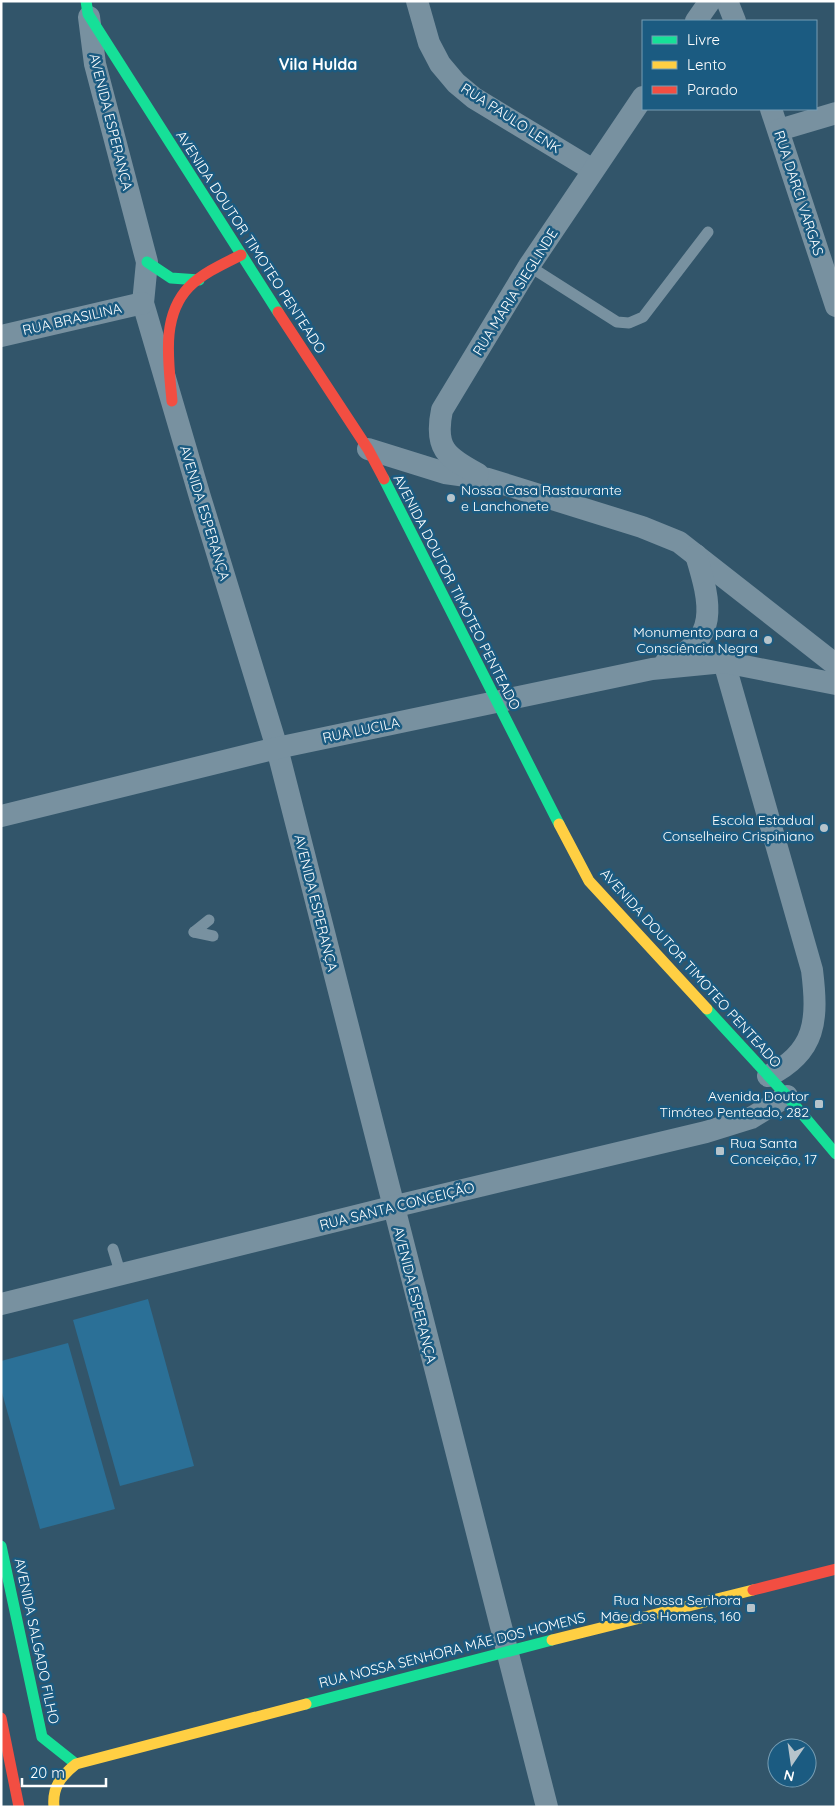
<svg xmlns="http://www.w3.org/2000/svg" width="837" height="1808" viewBox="0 0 837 1808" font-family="Quicksand,sans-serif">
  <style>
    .green { fill: #2b7097 }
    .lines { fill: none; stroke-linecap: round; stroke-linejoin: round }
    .lane { stroke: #7891a0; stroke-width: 11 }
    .street { stroke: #7891a0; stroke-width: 22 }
    .fast { stroke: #16e098; stroke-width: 11 }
    .slow { stroke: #ffcf43; stroke-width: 11 }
    .jam { stroke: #f24e42; stroke-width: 11 }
    .poi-dot { fill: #b7c4cb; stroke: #1b5b81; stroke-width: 2 }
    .labels { text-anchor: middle; stroke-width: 5; stroke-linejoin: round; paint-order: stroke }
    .street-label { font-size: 14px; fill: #fff; stroke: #1b5b81 }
    .poi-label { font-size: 14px; fill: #fff; stroke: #1b5b81; text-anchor: end }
    .quarter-label { font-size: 16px; font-weight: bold; fill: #fff; stroke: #1b5b81 }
  </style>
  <rect width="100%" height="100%" fill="#32556a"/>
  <g class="green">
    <polygon points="148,1299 194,1466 120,1486 73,1320"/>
    <polygon points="68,1343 115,1509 40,1529 1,1389 1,1361"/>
  </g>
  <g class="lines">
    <g class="lane">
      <polyline points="529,266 617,322 629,323 643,317 708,232"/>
      <polyline points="194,932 209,920"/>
      <polyline points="194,932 213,936"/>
      <polyline points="113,1249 121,1275"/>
    </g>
    <g class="street">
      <polyline points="417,1 429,43 440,64 456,83 474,98 593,170"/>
      <polyline points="727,1 735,21"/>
      <polyline points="89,17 95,64 147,262 143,303 200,497 277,748 547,1807"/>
      <polyline points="696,21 710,1"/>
      <polyline points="771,109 836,306"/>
      <polyline points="779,130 836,113"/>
      <polyline points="1,336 143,303"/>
      <polyline points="368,449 445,473 488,479 642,527 679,542 836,665"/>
      <path d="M478,474c-32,-17 -44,-26 -36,-64l87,-144 114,-169"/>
      <path d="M724,662l88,308c6,49 5,82 -44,106"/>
      <path d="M665,663c55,-22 46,-59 31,-108"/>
      <polyline points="1,816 277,748 652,669 724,662 836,684"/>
      <polyline points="1,1304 392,1207 706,1132 751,1118 787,1096"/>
    </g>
    <g class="fast">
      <polyline points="86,1 88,14 278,312"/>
      <polyline points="147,262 171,278 199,280"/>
      <polyline points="384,479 559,824"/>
      <polyline points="707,1009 787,1096 836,1154"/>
      <polyline points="1,1546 42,1737 76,1764"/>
      <polyline points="306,1704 552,1640"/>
    </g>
    <g class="slow">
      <polyline points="559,824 589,881 707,1009"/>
      <polyline points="552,1640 753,1590"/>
      <path d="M54,1807c-2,-20 7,-31 22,-43l230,-60"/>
    </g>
    <g class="jam">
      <polyline points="278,312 368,449 384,479"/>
      <path d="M172,401c-3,-37 -12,-84 17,-114 14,-14 34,-23 52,-32"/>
      <polyline points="753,1590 836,1569"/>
      <polyline points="1,1718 19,1807"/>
    </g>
  </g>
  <g class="poi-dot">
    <circle cx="451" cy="498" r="5"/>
    <circle cx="768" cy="640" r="5"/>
    <circle cx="824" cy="828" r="5"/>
    <rect x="814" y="1099" width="10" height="10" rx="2.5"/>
    <rect x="715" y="1146" width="10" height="10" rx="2.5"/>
    <rect x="746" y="1603" width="10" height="10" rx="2.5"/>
  </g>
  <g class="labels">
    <g class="street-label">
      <text transform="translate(511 118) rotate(33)" y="5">RUA PAULO LENK</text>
      <text transform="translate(111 122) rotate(76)" y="5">AVENIDA ESPERANÇA</text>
      <text transform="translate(799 193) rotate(72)" y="5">RUA DARCI VARGAS</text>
      <text transform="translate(251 242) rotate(57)" y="5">AVENIDA DOUTOR TIMOTEO PENTEADO</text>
      <text transform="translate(515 292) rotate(-58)" y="5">RUA MARIA SIEGLINDE</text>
      <text transform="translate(72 319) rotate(-13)" y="5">RUA BRASILINA</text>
      <text transform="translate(205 513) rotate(73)" y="5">AVENIDA ESPERANÇA</text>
      <text transform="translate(457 592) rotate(63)" y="5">AVENIDA DOUTOR TIMOTEO PENTEADO</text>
      <text transform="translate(361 730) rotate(-12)" y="5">RUA LUCILA</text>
      <text transform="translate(316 903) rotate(76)" y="5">AVENIDA ESPERANÇA</text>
      <text transform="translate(691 968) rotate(48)" y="5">AVENIDA DOUTOR TIMOTEO PENTEADO</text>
      <text transform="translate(397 1206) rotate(-14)" y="5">RUA SANTA CONCEIÇÃO</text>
      <text transform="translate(415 1295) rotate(76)" y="5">AVENIDA ESPERANÇA</text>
      <text transform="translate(37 1641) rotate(78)" y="5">AVENIDA SALGADO FILHO</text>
      <text transform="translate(452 1650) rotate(-14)" y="5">RUA NOSSA SENHORA MÃE DOS HOMENS</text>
    </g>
    <g class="poi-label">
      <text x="461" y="495" text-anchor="start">Nossa Casa Rastaurante<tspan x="461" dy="16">e Lanchonete</tspan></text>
      <text x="758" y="637">Monumento para a<tspan x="758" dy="16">Consciência Negra</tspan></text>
      <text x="814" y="825">Escola Estadual<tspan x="814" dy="16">Conselheiro Crispiniano</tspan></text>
      <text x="809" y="1101">Avenida Doutor<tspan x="809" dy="16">Timóteo Penteado, 282</tspan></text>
      <text x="730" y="1148" text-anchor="start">Rua Santa<tspan x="730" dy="16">Conceição, 17</tspan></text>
      <text x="741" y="1605">Rua Nossa Senhora<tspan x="741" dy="16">Mãe dos Homens, 160</tspan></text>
    </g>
    <g class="quarter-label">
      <text x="318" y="70">Vila Hulda</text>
    </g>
  </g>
  <rect width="837" height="1808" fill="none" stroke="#ffffff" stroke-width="5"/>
  <rect x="642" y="20" width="175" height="90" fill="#1b5b81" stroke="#769db3"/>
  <rect x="652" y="36" width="25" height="8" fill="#16e098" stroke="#769db3"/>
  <text x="687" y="45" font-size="15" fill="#ffffff">Livre</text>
  <rect x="652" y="61" width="25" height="8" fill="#ffcf43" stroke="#769db3"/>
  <text x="687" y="70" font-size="15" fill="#ffffff">Lento</text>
  <rect x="652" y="86" width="25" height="8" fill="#f24e42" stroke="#769db3"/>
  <text x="687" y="95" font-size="15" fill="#ffffff">Parado</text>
  <g transform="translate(792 1763) rotate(193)"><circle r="24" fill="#1b5b81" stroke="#769db3"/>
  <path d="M0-4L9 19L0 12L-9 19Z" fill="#b7c4cb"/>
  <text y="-8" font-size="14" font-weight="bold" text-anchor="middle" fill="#ffffff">N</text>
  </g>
  <path d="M22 1778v8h84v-8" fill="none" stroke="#ffffff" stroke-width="2.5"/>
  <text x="30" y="1778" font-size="15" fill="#ffffff" stroke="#1b5b81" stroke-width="4" paint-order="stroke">20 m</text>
</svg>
